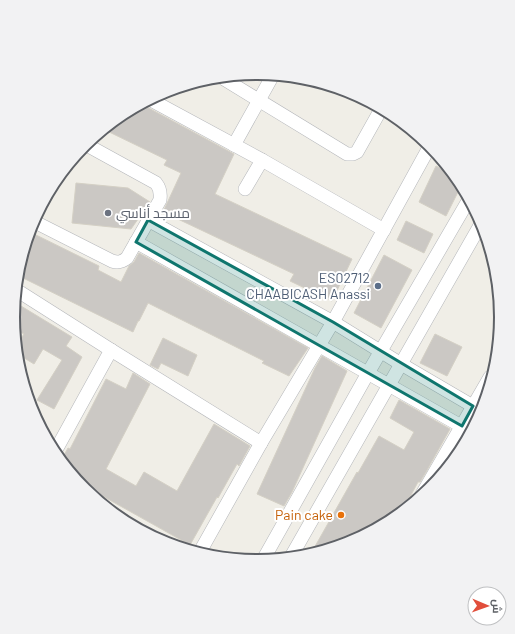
<svg xmlns="http://www.w3.org/2000/svg" width="515" height="634" viewBox="0 0 515 634" font-family="Barlow,Cairo,sans-serif">
  <style>
    .building { fill: #cbc8c4; stroke: #d4d0c5 }
    .lines { fill: none; stroke-linecap: round; stroke-linejoin: round }
    .minor-casing { stroke: #b4b6ba; stroke-width: 14 }
    .minor { stroke: #fff; stroke-width: 13 }
    .marked { fill: #0f766e; fill-opacity: 0.2; stroke: #0f766e; stroke-width: 3; stroke-linejoin: round }
    .worship-dot { fill: #6b7280; stroke: #fff; stroke-width: 1.5 }
    .service-dot { fill: #5c6f8a; stroke: #fff; stroke-width: 1.5 }
    .food-dot { fill: #e8710a; stroke: #fff; stroke-width: 1.5 }
    .labels { text-anchor: middle; stroke-width: 4; stroke-linejoin: round; paint-order: stroke }
    .worship-label { font-size: 14px; fill: #5b616d; stroke: #fff; text-anchor: start }
    .service-label { font-size: 14px; fill: #4e5e75; stroke: #fff; text-anchor: end }
    .food-label { font-size: 14px; fill: #c56008; stroke: #fff; text-anchor: end }
    .rim { fill: none; stroke: #5e6166; stroke-width: 2 }
  </style>
  <rect width="100%" height="100%" fill="#f0eee7"/>
  <g class="building">
    <polygon points="143,105 234,154 215,194 352,259 332,301 290,281 294,274 163,212 181,173 164,165 167,160 105,130"/>
    <polygon points="436,166 450,173 460,188 446,216 419,202"/>
    <polygon points="76,183 128,188 150,202 131,229 72,223"/>
    <polygon points="406,221 433,234 424,253 397,240"/>
    <polygon points="30,232 99,266 98,270 121,282 129,266 134,262 139,253 308,348 289,376 262,363 264,361 148,303 139,321 138,321 133,332 21,277"/>
    <polygon points="384,255 412,270 381,328 354,313"/>
    <polygon points="16,303 72,337 66,346 82,357 54,409 37,400 62,360 43,349 34,364 21,356 18,343 24,334 15,329 13,317"/>
    <polygon points="435,334 462,347 447,376 420,363"/>
    <polygon points="163,338 197,355 188,376 161,363 158,369 150,365"/>
    <polygon points="322,356 347,371 292,492 284,506 257,494 315,368"/>
    <polygon points="133,373 150,384 106,469 136,486 144,472 177,491 214,424 250,446 239,466 237,464 218,498 217,497 190,545 81,484 63,457 68,448 70,449 106,379 126,389"/>
    <polygon points="399,400 450,429 426,472 420,482 418,482 404,508 351,543 313,550 357,472 358,473 379,436 404,450 414,432 390,418"/>
  </g>
  <g class="lines">
    <g class="minor-casing">
      <g id="minor">
        <polyline points="224,79 347,154 353,154 357,152 380,111"/>
        <polyline points="151,100 262,160 384,230"/>
        <polyline points="234,145 273,75"/>
        <polyline points="245,189 262,160"/>
        <polyline points="148,220 333,322 401,364 483,412"/>
        <path d="M33,221l79,40c6,2 10,1 15,-3l33,-58c1,-7 0,-12 -4,-17l-71,-39"/>
        <polyline points="136,242 470,431"/>
        <polyline points="18,291 111,350 261,443"/>
        <polyline points="57,448 111,350"/>
        <polyline points="421,496 490,377"/>
        <polyline points="201,550 261,443 333,322 431,144"/>
        <polyline points="292,555 482,222"/>
        <polyline points="263,560 368,373 468,201"/>
      </g>
    </g>
    <use href="#minor" class="minor"/>
  </g>
  <path class="marked" d="M148,220l185,102 140,84 -11,20 -326,-184z"/>
  <circle class="worship-dot" cx="108" cy="213" r="4"/>
  <circle class="service-dot" cx="378" cy="286" r="4"/>
  <circle class="food-dot" cx="341" cy="515" r="4"/>
  <g class="labels">
    <g class="worship-label">
      <text x="116" y="218">مسجد أناسي</text>
    </g>
    <g class="service-label">
      <text x="370" y="283">ES02712<tspan x="370" dy="16">CHAABICASH Anassi</tspan></text>
    </g>
    <g class="food-label">
      <text x="333" y="520">Pain cake</text>
    </g>
  </g>
  <path d="M0 0H515V634H0ZM20 317a237 237 0 1 1 474 0a237 237 0 1 1-474 0Z" fill="#f2f2f3" fill-rule="evenodd"/>
  <path class="rim" d="M20 317a237 237 0 1 1 474 0a237 237 0 1 1-474 0Z"/>
  <g transform="translate(487 606) rotate(92)"><circle r="19" fill="#ffffff" stroke="#bfc0c2"/>
  <path d="M0-3L7 15L0 10L-7 15Z" fill="#e14e3b"/>
  <text y="-6" font-size="11" font-weight="bold" text-anchor="middle" fill="#5e6166">ش</text>
  </g>
</svg>
